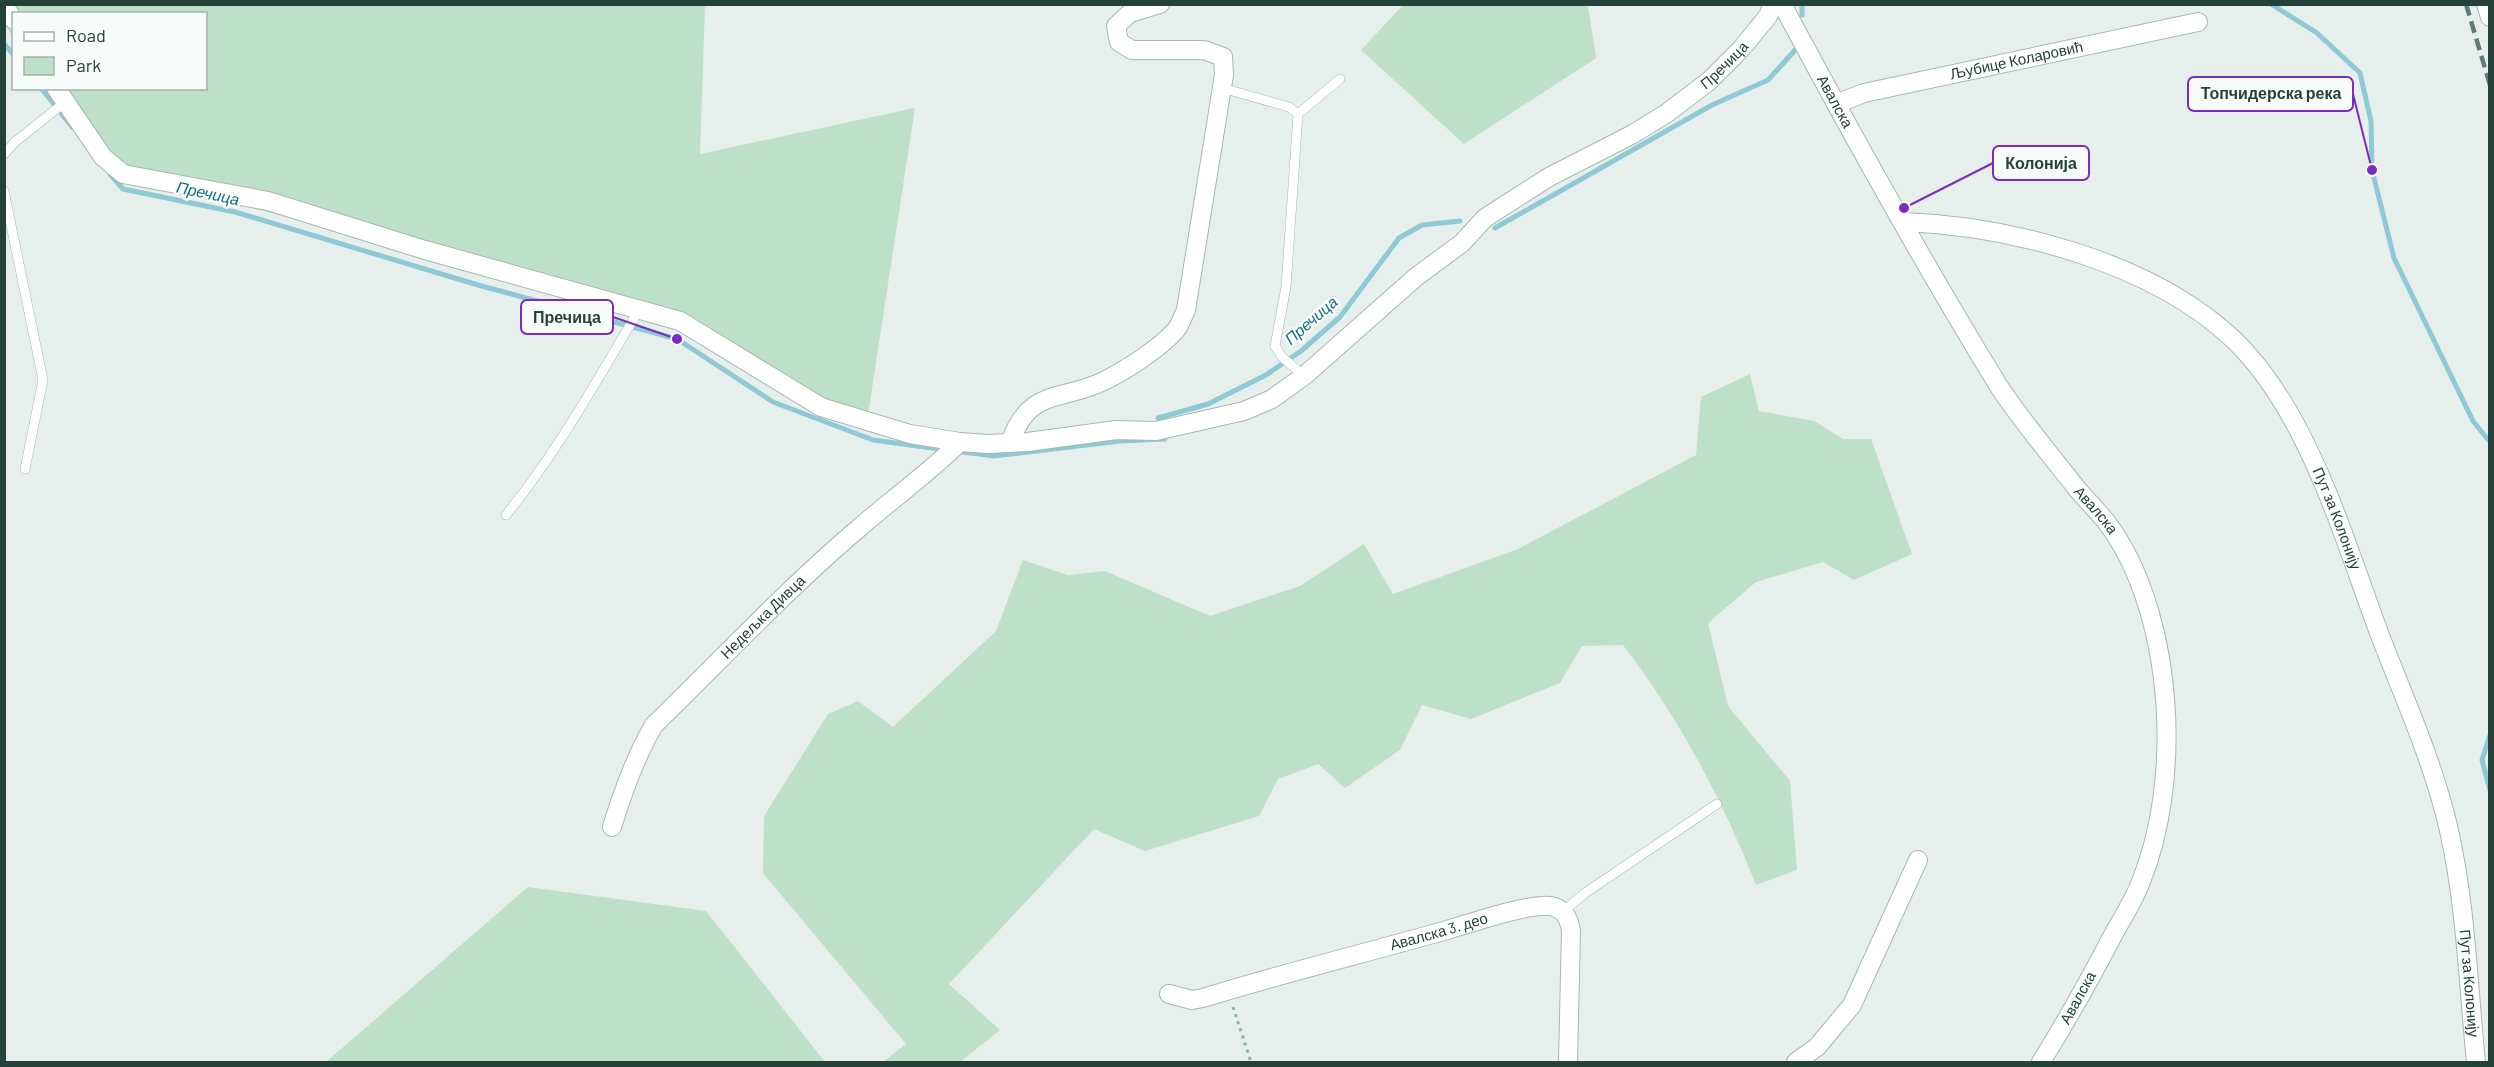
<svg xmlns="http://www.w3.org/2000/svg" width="2494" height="1067" viewBox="0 0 2494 1067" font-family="Barlow,sans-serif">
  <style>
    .green { fill: #bfe0c8 }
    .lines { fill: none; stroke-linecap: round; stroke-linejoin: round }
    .stream { stroke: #8ec9d4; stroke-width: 5 }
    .service-casing { stroke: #a8b8b2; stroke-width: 10 }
    .minor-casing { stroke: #a8b8b2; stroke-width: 20 }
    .tertiary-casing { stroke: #a8b8b2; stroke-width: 20 }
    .path { stroke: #86b3a5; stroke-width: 3; stroke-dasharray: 3 4.5; stroke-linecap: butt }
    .service { stroke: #fff; stroke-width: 9 }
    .minor { stroke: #fff; stroke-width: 18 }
    .tertiary { stroke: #fff; stroke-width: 18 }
    .rail { stroke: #5f7d75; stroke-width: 4.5; stroke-dasharray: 12 6; stroke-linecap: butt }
    .labels { text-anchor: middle; stroke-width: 5; stroke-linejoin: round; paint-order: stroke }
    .street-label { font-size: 15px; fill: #24423a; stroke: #f7fbf9 }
    .water-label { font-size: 16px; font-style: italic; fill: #1c6f80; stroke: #f7fbf9 }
    .leader { fill: none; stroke: #7b2cbf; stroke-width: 2 }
    .callout-dot { fill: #7b2cbf; stroke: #f7fbf9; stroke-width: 2 }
    .callout { fill: #f7fbf9; stroke: #7b2cbf; stroke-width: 2 }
    .callout-label { font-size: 16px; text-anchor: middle; font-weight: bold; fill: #24423a }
  </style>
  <rect width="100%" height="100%" fill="#e6efeb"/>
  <g class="green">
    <polygon points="5,4 705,5 700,154 915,108 867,421 639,310 123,174 53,89 206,88 206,14 14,14 13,37 5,25"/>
    <polygon points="1588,5 1596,58 1464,144 1361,50 1403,5"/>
    <path d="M1750,374l9,37 55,10 29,18h28l41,115 -58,26 -31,-18 -67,20 -48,41 20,83 62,75 7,89 -41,15c-33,-84 -78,-169 -133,-240l-41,1 -22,37 -89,36 -49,-14 -22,45 -55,38 -27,-24 -40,15 -19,37 -114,35 -51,-22 -145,155 51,46 -40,32h-77l23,-18 -143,-171 1,-57 64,-102 30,-13 35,26 103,-96 27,-71 45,15 37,-4 105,45 90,-30 64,-42 29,50 125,-45 178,-94 5,-58z"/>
    <polygon points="528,887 706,911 825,1062 326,1062"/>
  </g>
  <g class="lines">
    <g class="stream">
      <polyline points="1802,4 1802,15"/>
      <polyline points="2271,4 2317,33 2360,73 2371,121 2372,170 2394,258 2473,421 2490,442"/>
      <polyline points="4,44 14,55"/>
      <polyline points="41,88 72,127"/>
      <polyline points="110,174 123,189 235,212 478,285 677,339 773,402 873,440 947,450"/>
      <polyline points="1495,228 1712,105 1768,80 1796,49"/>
      <polyline points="1158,418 1208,404 1266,375 1301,351 1340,317 1399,238 1422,225 1460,221"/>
      <polyline points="956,451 994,456 1120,441 1165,439"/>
      <polyline points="2490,735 2482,760 2490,790"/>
    </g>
    <g class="service-casing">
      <g id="service">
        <polyline points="1222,88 1289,107 1298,114 1286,287 1275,346 1282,357 1304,376"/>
        <polyline points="1298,114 1340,79"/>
        <polyline points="4,154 15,142 64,103"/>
        <polyline points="4,191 43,380 25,469"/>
        <path d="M506,515c52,-64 91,-135 133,-205"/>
        <polyline points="1564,911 1585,893 1717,804"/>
      </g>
    </g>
    <g class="minor-casing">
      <g id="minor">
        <polyline points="2486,4 2490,17"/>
        <polyline points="4,6 14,20"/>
        <path id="s1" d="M56,88l47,69 20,17 145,27 157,49 255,71 141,86 46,14 43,13 50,8 28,2 40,-2 88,-12 40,1 88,-20 28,-12 32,-23 112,-99 46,-34 23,-25 64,-41 84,-43 34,-21 42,-32 33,-33 26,-32 5,-12"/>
        <path id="s2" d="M1836,104l28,-11 334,-71"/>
        <path d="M1010,443c19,-56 51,-41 94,-62 22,-11 55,-32 72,-51 4,-5 7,-14 10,-20l38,-235 -1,-18 -19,-7h-72l-13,-8 -3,-16 14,-13 30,-9"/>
        <path id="s3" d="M612,827c11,-36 23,-70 42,-102 68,-66 133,-136 205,-197 33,-29 70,-55 101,-86"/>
        <path id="s4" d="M1169,994l23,6 11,-2c81,-25 163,-45 244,-68 24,-7 79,-26 103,-24 14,2 19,12 21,25l-3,131"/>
        <polyline points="1796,1062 1817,1047 1852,1005 1918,860"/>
      </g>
    </g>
    <g class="tertiary-casing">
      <g id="tertiary">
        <path id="s5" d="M1782,4c69,129 140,257 216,381 22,34 55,73 80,105 12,14 25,26 35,41 62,93 69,252 27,353 -7,18 -19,36 -28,53 -22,42 -46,85 -71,125"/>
        <path id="s6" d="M1903,222c110,4 250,41 331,118 75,72 111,203 147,298 24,62 52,124 67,188 18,77 20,158 28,236"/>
      </g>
    </g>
    <polyline class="path" points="1233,1007 1251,1062"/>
    <use href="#service" class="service"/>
    <use href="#minor" class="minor"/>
    <use href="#tertiary" class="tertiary"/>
    <polyline class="rail" points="2466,4 2490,85"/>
  </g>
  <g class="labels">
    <g class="street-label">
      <text dy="5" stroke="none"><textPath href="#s2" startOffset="186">Љубице Коларовић</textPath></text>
      <text dy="5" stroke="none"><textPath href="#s1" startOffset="1878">Пречица</textPath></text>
      <text dy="5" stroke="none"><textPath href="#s5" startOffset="111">Авалска</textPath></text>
      <text dy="5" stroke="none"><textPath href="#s5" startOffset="597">Авалска</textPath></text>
      <text dy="5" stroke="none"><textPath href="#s6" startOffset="566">Пут за Колонију</textPath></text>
      <text dy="5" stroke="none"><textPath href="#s3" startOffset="264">Недељка Дивца</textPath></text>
      <text dy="5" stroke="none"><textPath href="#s4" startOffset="280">Авалска 3. део</textPath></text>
      <text dy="5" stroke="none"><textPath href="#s6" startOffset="1052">Пут за Колонију</textPath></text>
      <text transform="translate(2078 998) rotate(-61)" y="5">Авалска</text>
    </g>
    <g class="water-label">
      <text transform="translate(208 193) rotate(12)" y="6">Пречица</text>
      <text transform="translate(1311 320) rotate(-41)" y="6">Пречица</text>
    </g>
  </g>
  <path class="leader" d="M2372 170L2353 94M1904 208L1993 163M677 339L613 317"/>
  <g class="callout-dot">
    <circle cx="2372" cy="170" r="6"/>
    <circle cx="1904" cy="208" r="6"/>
    <circle cx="677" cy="339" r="6"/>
  </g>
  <g class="callout">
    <rect x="2188" y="77" width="165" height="34" rx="6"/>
    <rect x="1993" y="146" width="96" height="34" rx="6"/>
    <rect x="521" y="300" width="92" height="34" rx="6"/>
  </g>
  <g class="callout-label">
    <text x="2271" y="99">Топчидерска река</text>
    <text x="2041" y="169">Колонија</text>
    <text x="567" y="323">Пречица</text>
  </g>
  <rect width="2494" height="1067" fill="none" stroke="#24423a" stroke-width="12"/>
  <rect x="12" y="12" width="195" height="78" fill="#f7fbf9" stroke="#a3b1ad" stroke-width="1.5"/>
  <rect x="24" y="32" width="30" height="9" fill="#ffffff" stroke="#a3b1ad" stroke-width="1.5"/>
  <text x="66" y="42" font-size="18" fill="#24423a">Road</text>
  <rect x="24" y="57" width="30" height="18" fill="#bfe0c8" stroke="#a3b1ad" stroke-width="1.5"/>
  <text x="66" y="72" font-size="18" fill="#24423a">Park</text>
</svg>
